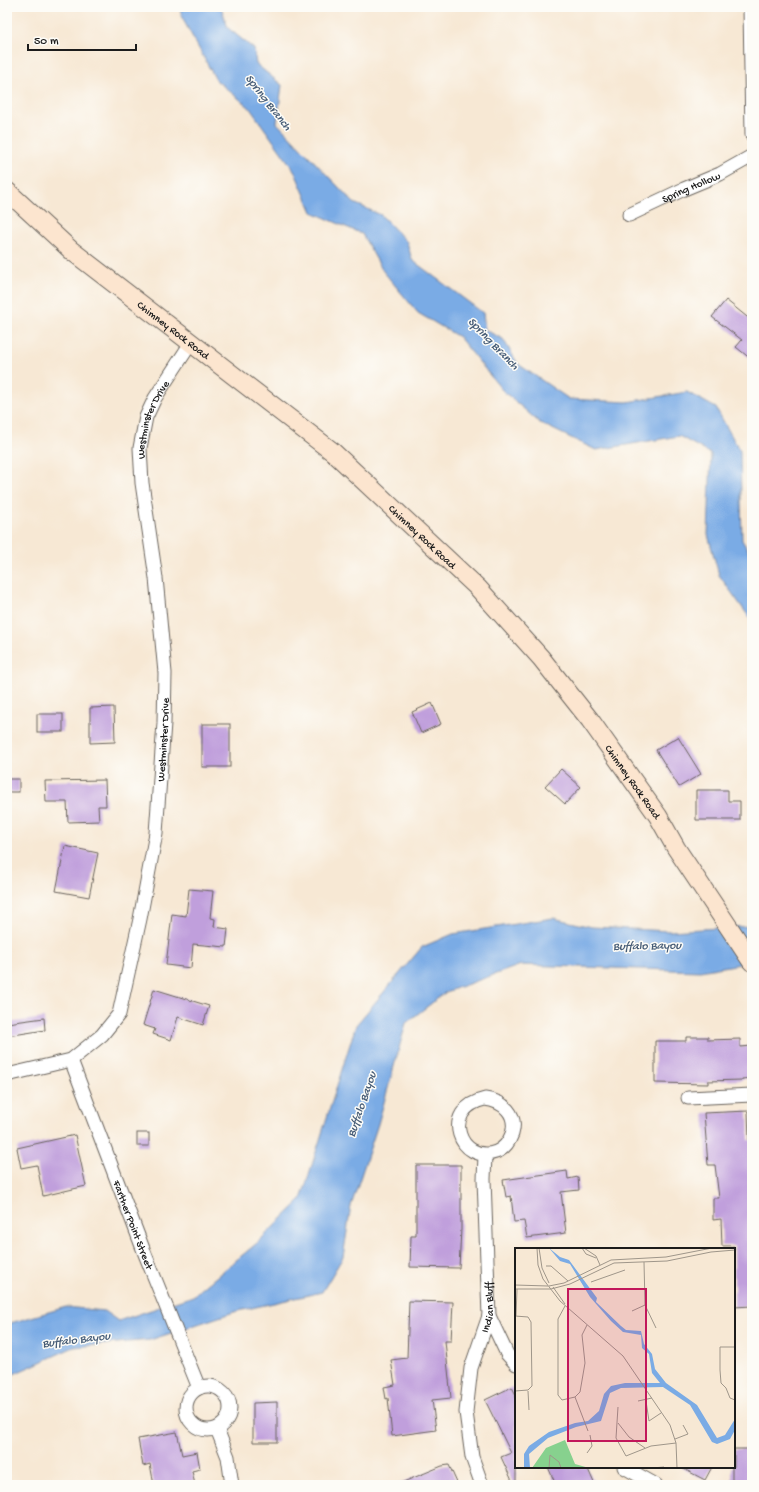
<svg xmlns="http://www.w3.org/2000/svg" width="759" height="1492" viewBox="0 0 759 1492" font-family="'Gochi Hand',sans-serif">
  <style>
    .water { fill: #7aabe5; stroke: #4b6480 }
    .building { fill: #c09fdc }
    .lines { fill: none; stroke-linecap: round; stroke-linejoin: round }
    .street-casing { stroke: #69635c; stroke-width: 15 }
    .secondary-casing { stroke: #69635c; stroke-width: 20 }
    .street { stroke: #fff; stroke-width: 13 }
    .secondary { stroke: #fce5cf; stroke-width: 18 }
    .labels { text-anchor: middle; stroke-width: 3; stroke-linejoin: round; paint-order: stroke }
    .street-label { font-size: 11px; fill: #1c1c1c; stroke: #fdfcf7 }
    .water-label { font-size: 12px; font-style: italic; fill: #465c76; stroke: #fdfcf7 }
    .inset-road { fill: none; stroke: #9f968a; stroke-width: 1 }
    .view { fill: #c2185b; fill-opacity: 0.15; stroke: #c2185b; stroke-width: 2 }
    .inset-edge { fill: none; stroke: #1c1c1c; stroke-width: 2 }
  </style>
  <rect width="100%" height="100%" fill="#fdfcf7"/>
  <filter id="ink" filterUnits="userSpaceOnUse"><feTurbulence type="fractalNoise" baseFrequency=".025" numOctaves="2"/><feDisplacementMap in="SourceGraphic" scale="8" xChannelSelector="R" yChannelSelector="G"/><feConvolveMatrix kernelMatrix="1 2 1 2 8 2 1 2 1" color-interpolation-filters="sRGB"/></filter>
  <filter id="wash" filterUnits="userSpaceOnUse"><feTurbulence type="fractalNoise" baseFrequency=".012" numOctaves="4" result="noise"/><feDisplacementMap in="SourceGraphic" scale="16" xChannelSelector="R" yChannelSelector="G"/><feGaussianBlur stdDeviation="0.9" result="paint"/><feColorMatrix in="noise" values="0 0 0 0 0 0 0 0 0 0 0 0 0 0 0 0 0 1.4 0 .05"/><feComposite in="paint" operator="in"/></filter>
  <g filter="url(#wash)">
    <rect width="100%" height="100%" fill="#f7e8d4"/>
    <g class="water">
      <polygon points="179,7 221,7 228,28 254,49 256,64 282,85 277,123 354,203 381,215 407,242 412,260 483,313 485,330 503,339 518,364 569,399 627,402 687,392 716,408 740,451 742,540 752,557 752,621 719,575 708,535 711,454 679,436 596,450 540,423 502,390 459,337 418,313 383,271 362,234 312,212 294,170 249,107 216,80 185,23"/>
      <polygon points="553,918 592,927 670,931 752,926 752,962 700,971 521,965 446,992 406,1023 378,1124 351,1206 343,1257 322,1292 234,1312 150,1340 74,1347 7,1377 7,1324 66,1307 104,1311 118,1321 193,1296 257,1243 301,1200 356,1025 422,947 453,934"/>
    </g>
    <g id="blocks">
      <g class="building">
        <polygon points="726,300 752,321 752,360 736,347 742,340 712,317"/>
        <polygon points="432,703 441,724 421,733 412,712"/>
        <polygon points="114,707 115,742 90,743 90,708"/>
        <rect x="37" y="714" width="26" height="18"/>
        <rect x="202" y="724" width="28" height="43"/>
        <polygon points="678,737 701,774 679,787 656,750"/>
        <polygon points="561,769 581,787 565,804 545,786"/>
        <rect x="7" y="779" width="12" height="13"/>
        <polygon points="105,780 106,806 98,806 99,821 68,822 67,802 46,802 45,781"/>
        <polygon points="696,790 728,790 728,801 740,801 740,820 696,820"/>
        <polygon points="65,846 98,853 89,897 56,891"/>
        <polygon points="189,889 213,891 210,918 215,919 214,927 228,929 226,947 193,944 191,968 166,965 172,914 186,916"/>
        <polygon points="154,989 209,1006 203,1025 178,1017 171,1040 153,1034 155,1029 143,1025"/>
        <polygon points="44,1018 45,1030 7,1036 7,1023"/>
        <polygon points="686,1037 708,1037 708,1040 740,1039 740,1047 752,1046 752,1078 742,1079 742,1080 708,1081 708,1084 655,1083 655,1041 686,1041"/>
        <polygon points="748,1111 749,1140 752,1140 752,1306 734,1307 734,1246 722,1246 721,1219 713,1220 713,1198 719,1198 715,1165 708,1165 704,1113"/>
        <rect x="137" y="1133" width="12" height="13"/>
        <polygon points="75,1135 86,1186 43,1196 37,1165 21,1168 17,1148"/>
        <polygon points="416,1165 461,1165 461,1229 459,1268 410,1267 411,1236 416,1236"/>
        <polygon points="567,1171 568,1179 578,1177 579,1190 561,1192 566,1233 527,1238 524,1221 514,1222 511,1196 506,1197 503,1180"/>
        <polygon points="409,1301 453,1302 451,1341 445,1341 451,1398 432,1400 436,1430 392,1436 388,1398 386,1399 384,1387 395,1385 391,1360 407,1358"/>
        <polygon points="512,1387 516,1395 516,1485 514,1485 501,1457 511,1453 485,1400"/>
        <polygon points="277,1402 277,1442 253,1442 253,1403"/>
        <polygon points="177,1432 182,1455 197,1452 200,1469 192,1471 195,1485 154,1485 150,1464 143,1466 138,1439"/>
        <polygon points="734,1449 752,1449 752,1485 732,1485 732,1467 734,1467"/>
        <polygon points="449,1465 458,1485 396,1485 442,1466"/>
        <polygon points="548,1467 587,1467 595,1485 556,1485"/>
        <polygon points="680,1467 712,1467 705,1480"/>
      </g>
    </g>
  </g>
  <g filter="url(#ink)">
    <use href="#blocks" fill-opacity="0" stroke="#69635c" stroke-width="1"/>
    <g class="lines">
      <g class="street-casing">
        <g id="street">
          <polyline points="750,7 752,135"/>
          <path id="s1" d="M629,215l55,-26 36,-15 32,-18"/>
          <path id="s2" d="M71,1060l74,194 54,134"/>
          <path id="s3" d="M7,1075l64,-15 31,-25 17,-21 21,-95 16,-86 8,-110 1,-50 -9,-95 -14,-95 -2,-35 6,-31 9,-19 36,-55"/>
          <polyline points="688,1098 752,1095"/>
          <path d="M485,1099c18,2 33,15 27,35 -3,8 -8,15 -16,18 -36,13 -57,-43 -11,-53z"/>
          <polyline points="489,1316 507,1354 516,1364"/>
          <circle cx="208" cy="1408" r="22"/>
          <polyline points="217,1429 228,1457 232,1485"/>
          <polyline points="624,1467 656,1485"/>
          <path id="s4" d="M482,1485l-10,-28 -6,-45 5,-44 18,-52 -5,-137 1,-24"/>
        </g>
      </g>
      <g class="secondary-casing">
        <g id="secondary">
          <path id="s5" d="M7,191l65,60 261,201 145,136 63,70 49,62 68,96 18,32 76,114"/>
        </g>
      </g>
      <use href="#street" class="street"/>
      <use href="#secondary" class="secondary"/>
    </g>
  </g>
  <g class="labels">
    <g class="street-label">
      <text dy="4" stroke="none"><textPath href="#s1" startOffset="68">Spring Hollow</textPath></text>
      <text dy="4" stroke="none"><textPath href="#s5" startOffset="217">Chimney Rock Road</textPath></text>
      <text dy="4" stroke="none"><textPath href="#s3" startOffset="735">Westminster Drive</textPath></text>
      <text dy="4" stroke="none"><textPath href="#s5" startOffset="541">Chimney Rock Road</textPath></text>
      <text dy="4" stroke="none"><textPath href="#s3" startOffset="411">Westminster Drive</textPath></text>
      <text dy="4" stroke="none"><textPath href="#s5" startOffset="865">Chimney Rock Road</textPath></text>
      <text dy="4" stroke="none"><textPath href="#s2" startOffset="176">Farther Point Street</textPath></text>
      <text dy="4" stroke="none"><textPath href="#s4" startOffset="183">Indian Bluff</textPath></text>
    </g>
    <g class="water-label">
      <text transform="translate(269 102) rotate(52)" y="4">Spring Branch</text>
      <text transform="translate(494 343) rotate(46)" y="4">Spring Branch</text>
      <text transform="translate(647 945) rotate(-1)" y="4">Buffalo Bayou</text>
      <text transform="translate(361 1104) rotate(-71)" y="4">Buffalo Bayou</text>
      <text transform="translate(76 1339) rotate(-7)" y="4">Buffalo Bayou</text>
    </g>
  </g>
  <g transform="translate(515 1248)">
    <rect width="220" height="220" fill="#f7e8d4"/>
    <path d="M50,192l10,24 14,4h-57l14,-20z" fill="#87d18e"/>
    <path d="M34,0l11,9 9,3 28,38 -1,4 25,24 5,4 15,1 3,13 8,10 3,15 11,14 31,22 20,33 8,-3 10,-16v11l-5,9 -13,5 -5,-2 -22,-37 -27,-18 -42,1 -11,5 -9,28 -25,6 -28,11 -19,16 1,14h-6v-14l5,-8 20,-14 26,-9 13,-2 11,-10 5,-17 7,-8 14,-3h35l-8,-10 -3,-19 -7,-6 -1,-13 -18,-3 -12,-11 -21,-24 -20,-33 -10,-3z" fill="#7aabe5"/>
    <path class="inset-road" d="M22,0l1,17 5,14 17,22 63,55 47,69 6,18 1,25M24,0l3,20 7,15M67,0l4,6 10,4M69,0l12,8 4,9M129,14l1,43 11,23M31,18h5l17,15M76,34l34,-12M0,37l33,1M34,38l15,-3 47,-23 55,-3 46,-9M38,39l12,17M0,41h36M36,41l19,-5 44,-21 53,-2 44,-9 24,-2M50,58l-7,13v76l4,5 13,-3 5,-5 5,-29 -3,-28 5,-10M117,63l13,-6M0,68l13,1 3,5 1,64 -4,4 -13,1M1,68l1,-27M220,99h-15v23l1,13 5,5 4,10 5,2M13,143l1,19M60,149l13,34M123,153l14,-3M131,153l3,20 12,-8M103,159l-2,31 10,18 25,-10 25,-3M103,175l11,14 16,11M160,191l13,-5 -5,-9M72,205l5,-7 -2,-11M34,220l1,-13 9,7 2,6M137,220l12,-1"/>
    <path class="view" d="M53,41h78v152h-78z"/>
    <rect width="220" height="220" class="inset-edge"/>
  </g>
  <rect width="759" height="1492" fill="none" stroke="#fdfcf7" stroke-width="24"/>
  <path d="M28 44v6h108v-6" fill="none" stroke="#1c1c1c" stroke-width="2"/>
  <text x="34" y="44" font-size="12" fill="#1c1c1c" stroke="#fdfcf7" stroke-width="3" paint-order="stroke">50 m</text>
</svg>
